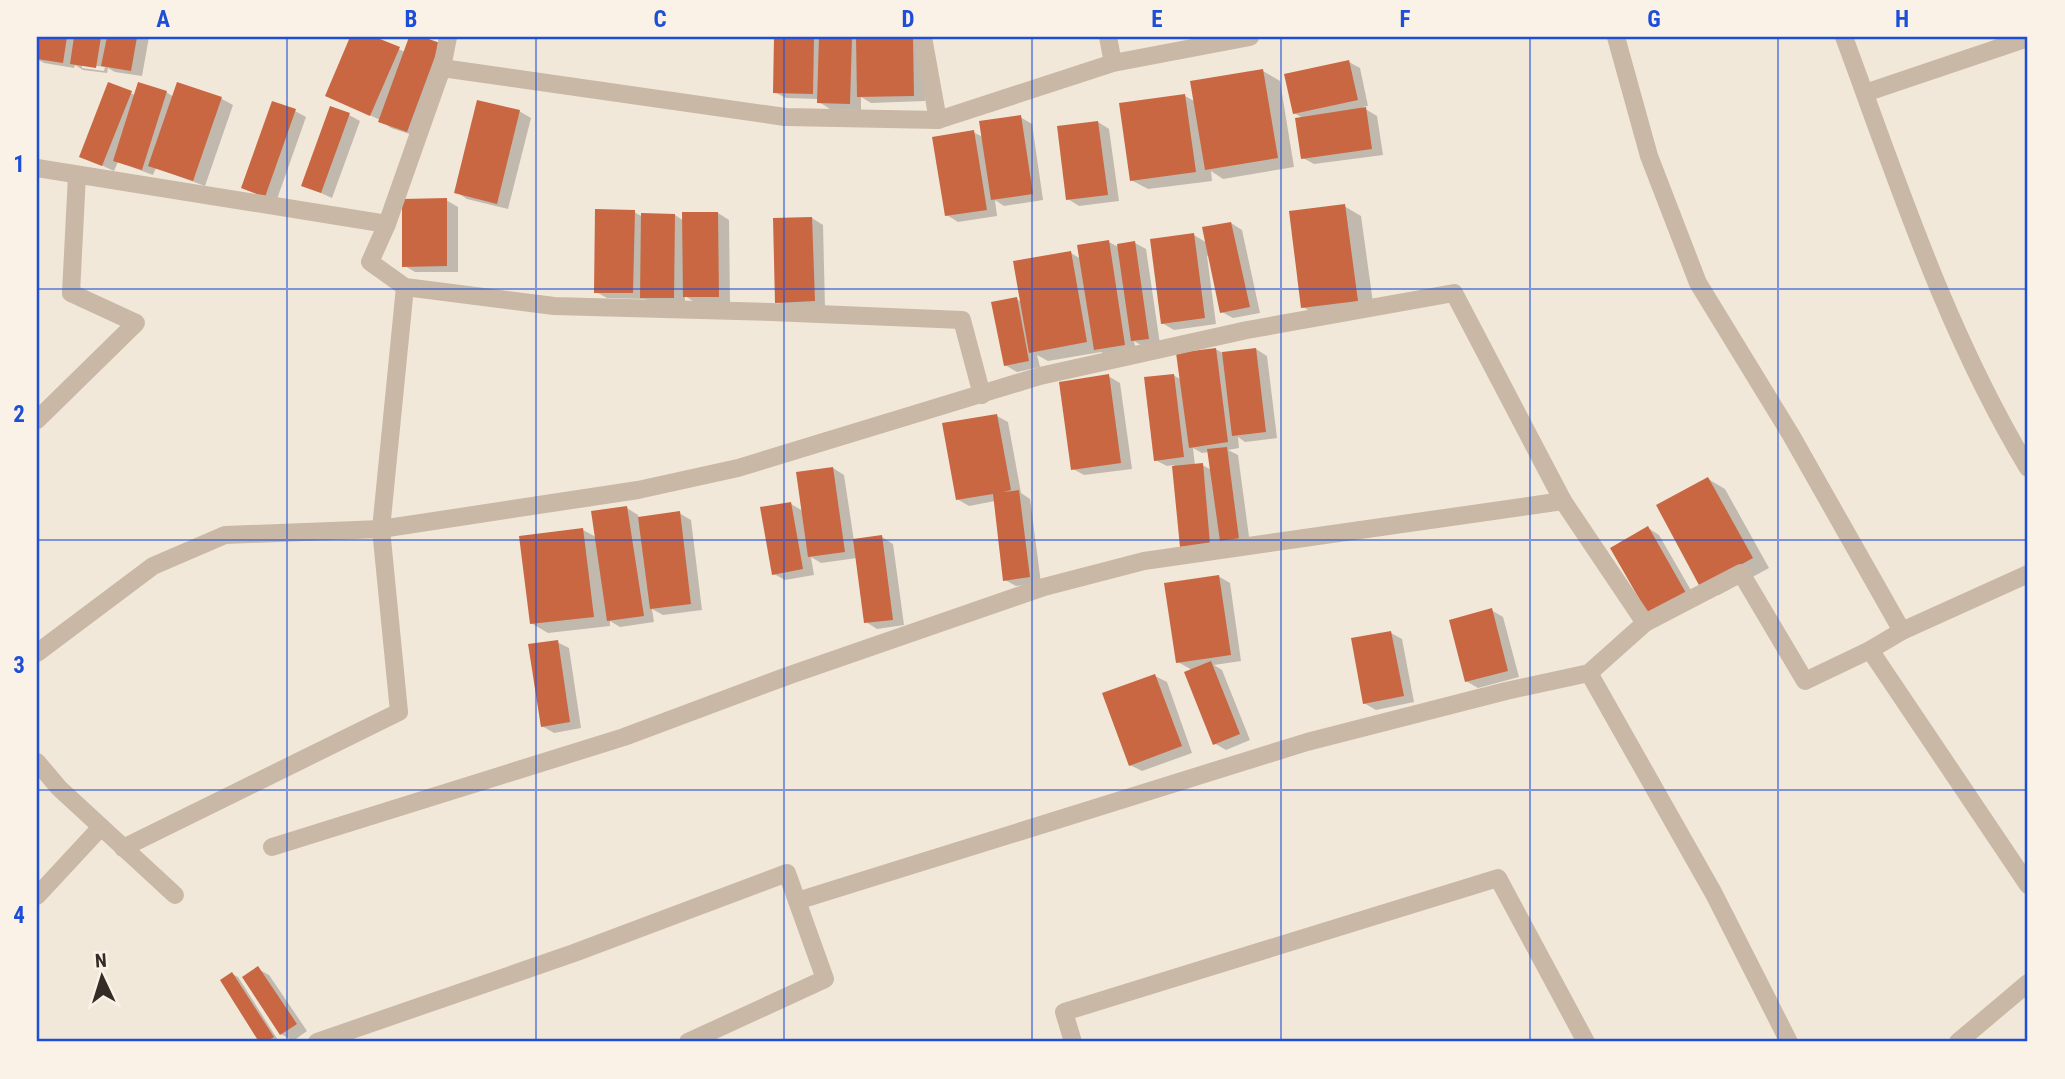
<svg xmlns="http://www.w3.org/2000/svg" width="2065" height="1079" viewBox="0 0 2065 1079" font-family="'Roboto Condensed',sans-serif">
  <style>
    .shadow { fill: #0003; fill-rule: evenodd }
    .building { fill: #c86742 }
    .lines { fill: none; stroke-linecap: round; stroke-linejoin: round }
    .street { stroke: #cab8a6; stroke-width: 18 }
    .grid { fill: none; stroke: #1d4ed8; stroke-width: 2; stroke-opacity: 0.55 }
    .neatline { fill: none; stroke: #1d4ed8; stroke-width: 2.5 }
    .grid-label { font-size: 23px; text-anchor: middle; font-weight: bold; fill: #1d4ed8 }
  </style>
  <rect width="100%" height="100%" fill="#f2e8da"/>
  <g class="shadow">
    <path d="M37,37h112l-7,39 -27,-4 -7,-4 -1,5 -24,-3 -8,-5 -1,3 -30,-5 -7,-4zM82,64l23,3 -1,4 -22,-3z"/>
    <polygon points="352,37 371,37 405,52 411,37 418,37 439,45 419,137 391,128 380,120 327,95"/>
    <polygon points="776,37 924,37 925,101 871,103 861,97 861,110 830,109 819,102 819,99 786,98 774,92"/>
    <polygon points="1349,62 1360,68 1368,106 1362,107 1377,116 1383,155 1314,164 1303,158 1303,118 1294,113"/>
    <polygon points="1263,71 1280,81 1294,167 1223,179 1211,171 1212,181 1148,189 1131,180 1185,96 1196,102"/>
    <polygon points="178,84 222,99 233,105 205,186 156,168 153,175 118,162 114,171 81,156 131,93 136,96 166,92 174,97"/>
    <polygon points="295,111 306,117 276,202 243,187"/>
    <polygon points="519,111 531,118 508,209 467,199 456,192"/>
    <polygon points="349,115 360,121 332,198 303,185"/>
    <polygon points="1020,117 1032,124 1043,200 1004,206 995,200 997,216 958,222 947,215 973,132 983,137"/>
    <polygon points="1098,122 1109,129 1119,201 1079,206 1068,199"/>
    <polygon points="446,200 458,207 458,272 415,272 403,265"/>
    <polygon points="1344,206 1361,216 1374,310 1320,317 1303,307"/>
    <polygon points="634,212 643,217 675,215 684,221 718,213 729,220 730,302 696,303 685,296 685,304 653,303 645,299 607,298 596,292"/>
    <polygon points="812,218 823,225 825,307 788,308 777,302"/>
    <polygon points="1231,223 1242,230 1260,313 1233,318 1222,312 1210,255 1207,256 1216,324 1174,330 1162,323 1194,235 1207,243"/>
    <polygon points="1109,242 1120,248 1135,243 1146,249 1160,344 1144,347 1134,341 1136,351 1107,355 1101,352 1048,361 1037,355 1040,367 1017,372 1005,365 1016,299 1022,302 1071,253 1081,259"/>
    <path d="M1215,349l8,4 33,-4 11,7 10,82 -32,4 -7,-5 1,11 -11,2 10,5 12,89 -17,3 -13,-8 1,11 -40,-4 -7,-81 -7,1 -12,-6 18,-85 9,5zM1193,448l9,5 7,-1 3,18 -10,-5 -7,1z"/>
    <polygon points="1108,376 1120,383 1132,469 1084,475 1073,469"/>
    <polygon points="997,416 1008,422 1021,493 1030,499 1041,583 1016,586 1005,580 995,501 969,506 957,499"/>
    <polygon points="833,468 844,475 854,541 882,537 893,544 904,625 877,629 866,622 857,558 821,563 811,557 814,575 785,580 774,574 791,504 803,511"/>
    <polygon points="1708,479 1725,489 1769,568 1719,595 1702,585"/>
    <polygon points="627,508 638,515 639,519 679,513 691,520 702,610 663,615 652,609 654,622 620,627 610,621 610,626 548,633 531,623 583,530 596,537"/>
    <polygon points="1648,528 1659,535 1696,599 1661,619"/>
    <polygon points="1218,576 1230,583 1241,661 1214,665 1222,670 1250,740 1226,750 1214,743 1192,670 1178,662"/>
    <polygon points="1491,610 1503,617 1519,677 1478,688 1466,681"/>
    <polygon points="1391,633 1402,639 1414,702 1376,710 1364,703"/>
    <polygon points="557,642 569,648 581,728 554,733 542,726"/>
    <polygon points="1155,676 1167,682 1192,753 1142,771 1130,765"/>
    <polygon points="258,969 269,975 307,1031 293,1041 281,1034"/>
    <polygon points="232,974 238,977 278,1040 261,1042 222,980"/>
  </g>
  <g class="building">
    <polygon points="37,37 67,37 63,63 37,59"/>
    <polygon points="74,37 101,37 96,68 70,64"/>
    <polygon points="107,37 137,37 131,71 101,66"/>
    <polygon points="350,37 375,37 400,47 370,116 325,96"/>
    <polygon points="409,37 423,37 440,43 407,132 378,122"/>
    <polygon points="774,37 814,37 813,94 773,93"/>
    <polygon points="819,37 852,37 850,104 817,103"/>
    <polygon points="856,37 913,37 914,96 857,97"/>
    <polygon points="1349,60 1358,100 1293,114 1284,74"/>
    <polygon points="1263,69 1278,158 1205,170 1190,81"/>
    <polygon points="108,82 132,91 102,166 79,157"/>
    <polygon points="138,82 167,91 142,170 113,161"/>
    <polygon points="177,82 222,97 193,181 148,166"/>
    <polygon points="1185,94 1196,172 1130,181 1119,103"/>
    <polygon points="477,100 520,110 497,204 454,193"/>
    <polygon points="272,101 296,109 265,197 241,188"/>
    <polygon points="330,106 350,113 321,193 301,186"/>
    <polygon points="1366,107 1372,149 1301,159 1295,118"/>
    <polygon points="1021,115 1033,194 991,200 979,121"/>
    <polygon points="1098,121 1108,195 1066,200 1057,126"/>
    <polygon points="974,130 987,210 945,216 932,137"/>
    <polygon points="447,198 447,266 402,267 402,199"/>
    <polygon points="1345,204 1358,301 1301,308 1289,211"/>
    <polygon points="595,209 635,210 633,293 594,293"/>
    <polygon points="682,212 718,212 719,297 683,297"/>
    <polygon points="641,213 675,214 674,298 640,298"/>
    <polygon points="812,217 815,301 775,303 773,218"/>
    <polygon points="1231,222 1250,307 1220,313 1202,227"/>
    <polygon points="1194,233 1205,318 1161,324 1150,239"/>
    <polygon points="1109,240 1125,345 1094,350 1077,245"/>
    <polygon points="1135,241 1149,339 1131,341 1117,244"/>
    <polygon points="1071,251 1087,342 1029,353 1013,261"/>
    <polygon points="1017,297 1029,361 1004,366 991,302"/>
    <polygon points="1216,348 1228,442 1189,448 1176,353"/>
    <polygon points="1256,348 1266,432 1232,436 1222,352"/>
    <polygon points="1109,374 1121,463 1071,470 1059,382"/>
    <polygon points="1174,374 1184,457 1154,461 1144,377"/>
    <polygon points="997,414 1011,490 1004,492 1019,490 1030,577 1003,581 993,494 956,500 942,423"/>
    <polygon points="1227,447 1239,539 1220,541 1207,449"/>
    <polygon points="1203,463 1210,544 1180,547 1172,466"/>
    <polygon points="833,467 845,552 808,557 796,472"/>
    <polygon points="1708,477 1753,558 1700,587 1656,505"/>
    <polygon points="791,502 803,569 772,575 760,507"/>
    <polygon points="627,506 644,616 607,621 591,511"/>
    <polygon points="680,511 691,604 650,609 638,517"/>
    <polygon points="1648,526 1686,593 1648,614 1610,548"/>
    <polygon points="583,528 594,617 530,624 519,536"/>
    <polygon points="882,535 893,620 864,623 853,539"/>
    <polygon points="1219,575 1231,655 1176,663 1164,583"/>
    <polygon points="1492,608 1508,671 1465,682 1449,620"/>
    <polygon points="1391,631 1404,696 1363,704 1351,638"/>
    <polygon points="558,640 570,722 541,727 528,644"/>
    <polygon points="1211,661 1240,734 1213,745 1184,672"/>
    <polygon points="1155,674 1182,746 1129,766 1102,693"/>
    <polygon points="258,966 297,1024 280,1035 242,977"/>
    <polygon points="232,972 274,1037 265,1042 259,1042 220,980"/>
  </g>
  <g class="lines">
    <g class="street">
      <polyline points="448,37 442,68 387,224 370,262 405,287 554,306 771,312 962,320 982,395"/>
      <polyline points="923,37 938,120"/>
      <polyline points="1108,37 1113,63"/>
      <polyline points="1616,37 1649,156 1698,283 1791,435 1902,631"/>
      <path d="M1844,37c54,146 103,297 184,431"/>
      <polyline points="442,68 785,117 938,120 1113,63 1250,37"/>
      <polyline points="1865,93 2028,38"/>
      <polyline points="37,168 387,224"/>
      <polyline points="37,420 136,323 71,293 77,175"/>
      <polyline points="1870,650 2028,885"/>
      <polyline points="37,653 153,566 225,535 381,529 638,490 738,468 1040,376 1247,330 1454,293 1563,501 1645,623"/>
      <polyline points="1589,673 1714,894 1789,1042"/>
      <polyline points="37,762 59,788 175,895"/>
      <polyline points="272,847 624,737 790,675 1044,587 1144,561 1563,501"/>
      <polyline points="123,848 399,712 381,529 405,287"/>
      <polyline points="37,896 101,827"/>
      <polyline points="797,901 1307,742 1506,691 1589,673 1645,623 1741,573 1805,681 1870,650 1902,631 2028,574"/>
      <polyline points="317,1042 574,953 787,873 825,979 688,1042"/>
      <polyline points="1073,1042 1064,1012 1498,878 1586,1042"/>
      <polyline points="1958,1042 2028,983"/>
    </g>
  </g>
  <path class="grid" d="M287,37v1005M536,37v1005M784,37v1005M1032,37v1005M1281,37v1005M1530,37v1005M1778,37v1005M37,289h1991M37,540h1991M37,790h1991"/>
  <rect width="2065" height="1079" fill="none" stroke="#faf2e6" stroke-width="77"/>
  <g transform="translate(102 977) rotate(356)" stroke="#faf2e6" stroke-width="5" paint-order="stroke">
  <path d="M0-5L12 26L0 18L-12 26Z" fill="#362c27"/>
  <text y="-10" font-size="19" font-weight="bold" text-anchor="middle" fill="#362c27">N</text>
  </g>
  <rect x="38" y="38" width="1988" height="1002" class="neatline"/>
  <g class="grid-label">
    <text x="163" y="27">A</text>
    <text x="411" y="27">B</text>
    <text x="660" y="27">C</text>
    <text x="908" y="27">D</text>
    <text x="1157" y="27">E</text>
    <text x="1405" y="27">F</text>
    <text x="1654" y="27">G</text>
    <text x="1902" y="27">H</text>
    <text x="19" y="172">1</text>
    <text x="19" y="422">2</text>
    <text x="19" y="673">3</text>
    <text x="19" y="923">4</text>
  </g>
</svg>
